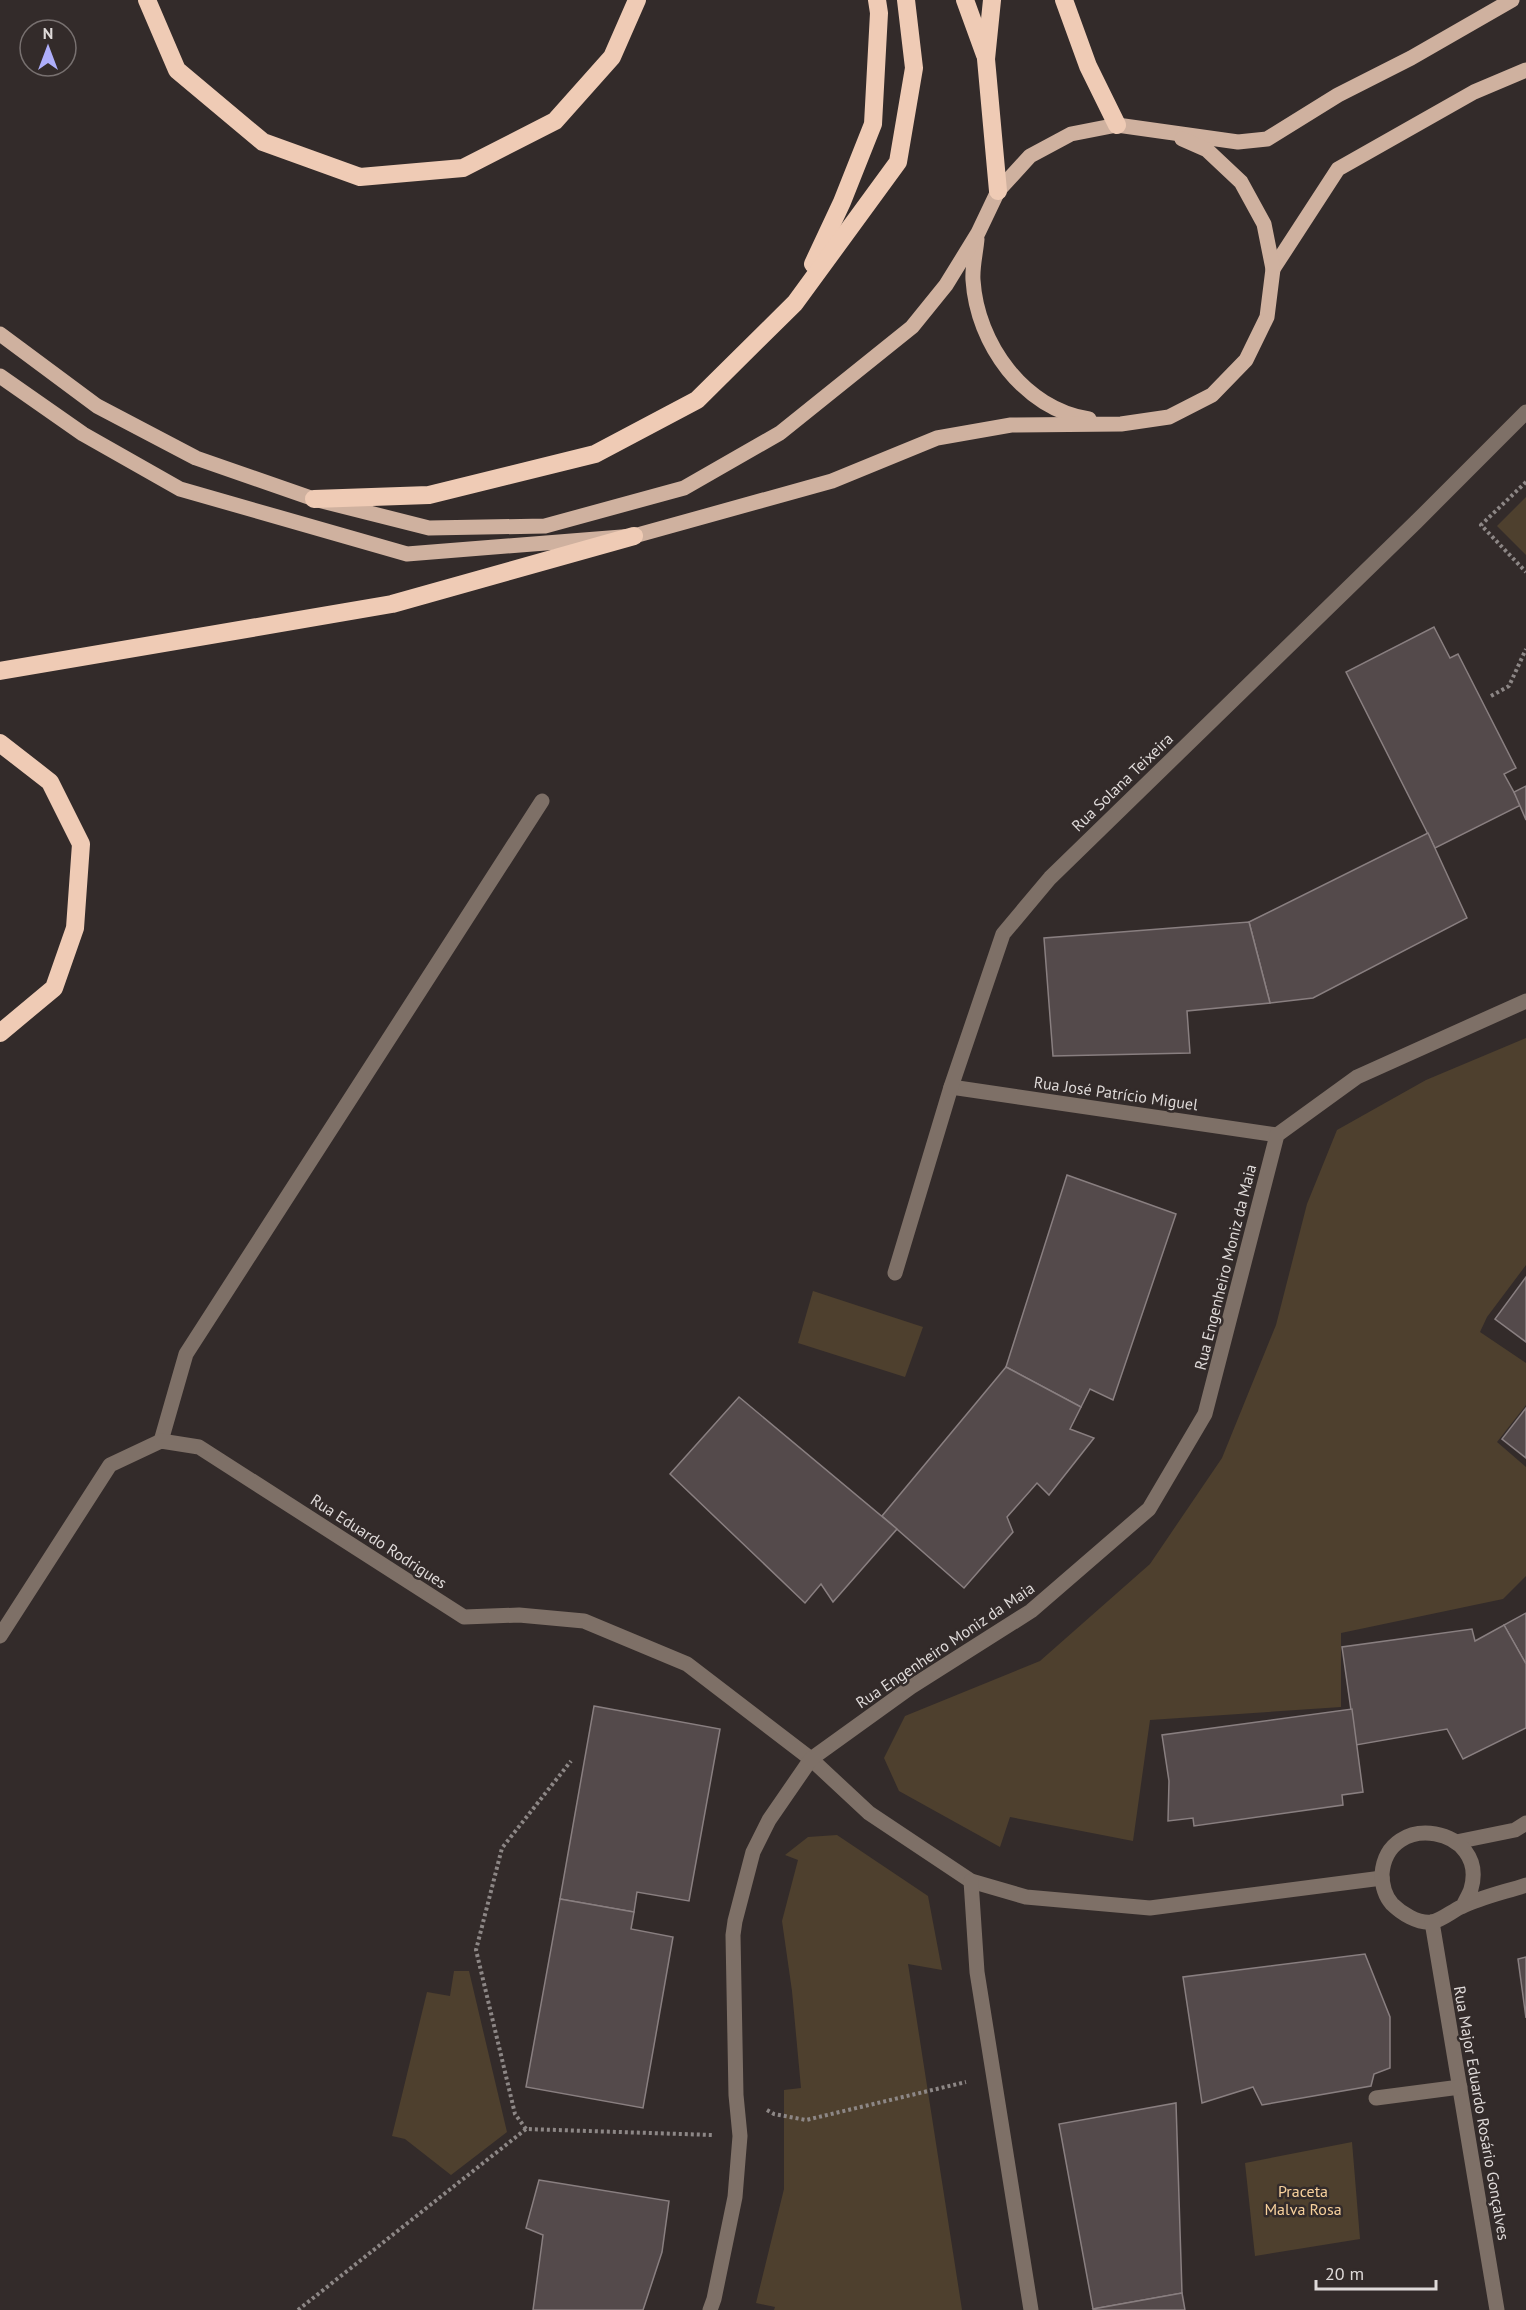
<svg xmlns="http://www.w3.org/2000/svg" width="1526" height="2310" viewBox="0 0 1526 2310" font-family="'PT Sans',sans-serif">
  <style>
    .green { fill: #4e402e }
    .building { fill: #544a4b; stroke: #897f80; stroke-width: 1.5 }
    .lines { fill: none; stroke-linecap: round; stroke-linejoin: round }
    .path { stroke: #8d8786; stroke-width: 4; stroke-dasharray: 3 3; stroke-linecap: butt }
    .minor { stroke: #7e7067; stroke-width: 15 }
    .major { stroke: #cfb19f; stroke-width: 15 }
    .highway { stroke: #efcbb5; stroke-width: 18 }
    .labels { text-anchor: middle; stroke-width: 5; stroke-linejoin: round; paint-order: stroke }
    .street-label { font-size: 16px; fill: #dfdad9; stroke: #332b2a }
    .park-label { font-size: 16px; fill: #f8d19d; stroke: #332b2a }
  </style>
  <rect width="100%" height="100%" fill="#332b2a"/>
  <g class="green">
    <polygon points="1526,497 1526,555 1497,526"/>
    <polygon points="1526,1038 1526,1265 1487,1317 1480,1332 1526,1363 1526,1405 1497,1442 1526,1467 1526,1576 1503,1599 1341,1633 1341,1707 1150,1720 1133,1841 1010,1817 1000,1847 899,1791 884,1758 905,1716 1040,1661 1150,1564 1222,1458 1276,1325 1307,1204 1337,1130 1426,1080"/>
    <polygon points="813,1291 923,1327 905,1377 798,1343"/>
    <polygon points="837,1835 928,1896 942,1970 908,1964 962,2310 774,2310 775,2307 756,2303 784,2189 784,2090 801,2088 792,1991 782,1921 798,1860 785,1855 808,1837"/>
    <polygon points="454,1971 469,1971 507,2132 451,2175 405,2139 392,2136 427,1992 450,1996"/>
    <polygon points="1352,2142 1360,2239 1255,2256 1245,2163"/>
  </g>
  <g class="building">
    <polygon points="1434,627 1450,658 1458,654 1516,768 1504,774 1521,805 1435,848 1346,672"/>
    <polygon points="1526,786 1526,820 1514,792"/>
    <polygon points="1428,833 1467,918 1313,998 1270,1003 1249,922"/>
    <polygon points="1249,922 1270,1003 1187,1011 1190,1053 1053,1056 1044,938"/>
    <polygon points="1067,1175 1176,1214 1113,1400 1090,1389 1081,1407 1006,1367"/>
    <polygon points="1526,1277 1526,1342 1495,1319"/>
    <polygon points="1006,1367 1081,1407 1070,1429 1094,1438 1049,1495 1037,1483 1007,1517 1013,1532 964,1588 882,1516"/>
    <polygon points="739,1397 897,1529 833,1602 821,1584 805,1603 670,1474"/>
    <polygon points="1526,1408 1526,1458 1502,1439"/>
    <polygon points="1526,1613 1526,1664 1504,1625"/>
    <polygon points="1504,1625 1526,1664 1526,1728 1463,1759 1447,1729 1356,1745 1342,1647 1472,1629 1475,1641"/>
    <polygon points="594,1706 720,1729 689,1901 637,1892 634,1912 560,1899"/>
    <polygon points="1352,1709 1363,1792 1342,1795 1343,1805 1194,1826 1193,1818 1168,1821 1169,1781 1162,1735"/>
    <polygon points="560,1899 634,1912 631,1929 673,1937 643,2108 526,2087"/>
    <polygon points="1365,1954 1390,2017 1390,2068 1374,2074 1371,2086 1262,2105 1253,2087 1202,2103 1183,1977"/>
    <polygon points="1526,1957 1526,2018 1518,1959"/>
    <polygon points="1176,2103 1182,2293 1093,2309 1059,2124"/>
    <polygon points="539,2180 669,2201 662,2252 643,2310 533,2310 543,2235 526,2228"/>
    <polygon points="1182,2293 1185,2310 1094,2310 1093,2309"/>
  </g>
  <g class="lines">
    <g class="path">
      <polyline points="1526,482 1481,525 1526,572"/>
      <polyline points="1491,696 1509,686 1526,649"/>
      <polyline points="767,2110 774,2114 806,2120 966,2082"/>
      <polyline points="526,2129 515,2114 476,1950 502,1848 571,1761"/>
      <polyline points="298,2310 526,2129 712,2135"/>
    </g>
    <g class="minor">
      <polyline points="951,1087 1277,1135"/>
      <polyline points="895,1273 951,1087 1003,934 1050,878 1416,522 1526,412"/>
      <polyline points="161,1441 186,1354 542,801"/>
      <polyline points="0,1636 110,1465 161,1441 199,1447 464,1617 519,1615 584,1621 687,1664 811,1759 869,1813 971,1881 1026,1897 1150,1908 1382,1878"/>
      <polyline points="1456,1842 1515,1830 1526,1823"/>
      <polyline points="971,1881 977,1972 1031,2310"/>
      <path d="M1463,1906c2,-5 6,-11 8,-17 18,-62 -84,-80 -89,-15 0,11 3,22 10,30 9,9 26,20 40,18 10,-2 20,-11 29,-15 20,-10 44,-15 65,-22"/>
      <polyline points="1432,1922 1497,2310"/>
      <polyline points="1376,2098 1460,2087"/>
      <polyline points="710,2310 714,2299 735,2197 740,2136 736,2095 733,1935 735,1921 753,1852 769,1820 811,1759 911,1687 1031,1611 1149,1509 1205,1414 1277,1135 1357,1077 1526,1001"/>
    </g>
    <g class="major">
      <path d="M977,239c-1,13 -5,28 -4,41 4,64 51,129 116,139"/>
      <polyline points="1273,269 1338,169 1474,92 1526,70"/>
      <polyline points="0,334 97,406 196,458 314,499 429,528 545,526 684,488 780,433 912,327 946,285 978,233 998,191 1030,156 1071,134 1117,125 1238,142 1267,139 1338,95 1411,58 1512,0"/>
      <polyline points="0,376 83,434 180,489 407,554 634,536 832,481 937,438 1011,425 1121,424 1169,417 1212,395 1246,360 1267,317 1273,269 1264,224 1241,182 1207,150 1182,139"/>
    </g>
    <g class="highway">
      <polyline points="147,0 177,70 263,142 360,177 463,168 555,121 612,57 637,0"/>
      <polyline points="965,0 985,55"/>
      <polyline points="992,0 986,59 998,191"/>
      <polyline points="1064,0 1088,66 1117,125"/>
      <polyline points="813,264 842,202 873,124 879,13 877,0"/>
      <polyline points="314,499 429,495 595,454 697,400 795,303 898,162 914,68 906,0"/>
      <polyline points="0,671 392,604 634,536"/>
      <polyline points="0,743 50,782 81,844 75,928 54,988 0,1033"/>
    </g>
  </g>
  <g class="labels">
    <g class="street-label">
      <text transform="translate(1122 782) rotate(-44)" y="6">Rua Solana Teixeira</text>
      <text transform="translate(1116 1093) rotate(8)" y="6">Rua José Patrício Miguel</text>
      <text transform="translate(1225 1267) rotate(-76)" y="6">Rua Engenheiro Moniz da Maia</text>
      <text transform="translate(379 1541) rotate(33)" y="6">Rua Eduardo Rodrigues</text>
      <text transform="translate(945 1645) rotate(-34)" y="6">Rua Engenheiro Moniz da Maia</text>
      <text transform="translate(1482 2113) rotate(80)" y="6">Rua Major Eduardo Rosário Gonçalves</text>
    </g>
    <g class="park-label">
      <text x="1303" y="2197">Praceta<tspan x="1303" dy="18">Malva Rosa</tspan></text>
    </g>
  </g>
  <g transform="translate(48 48)"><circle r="28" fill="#332b2a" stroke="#787170" stroke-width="1.5"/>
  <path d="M0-4.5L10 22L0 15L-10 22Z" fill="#aeaefb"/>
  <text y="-9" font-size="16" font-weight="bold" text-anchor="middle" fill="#dfdad9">N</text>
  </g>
  <path d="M1316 2280v9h120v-9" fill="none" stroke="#dfdad9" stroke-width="3"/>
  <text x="1325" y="2280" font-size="18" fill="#dfdad9" stroke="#332b2a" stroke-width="4.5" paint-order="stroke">20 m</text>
</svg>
